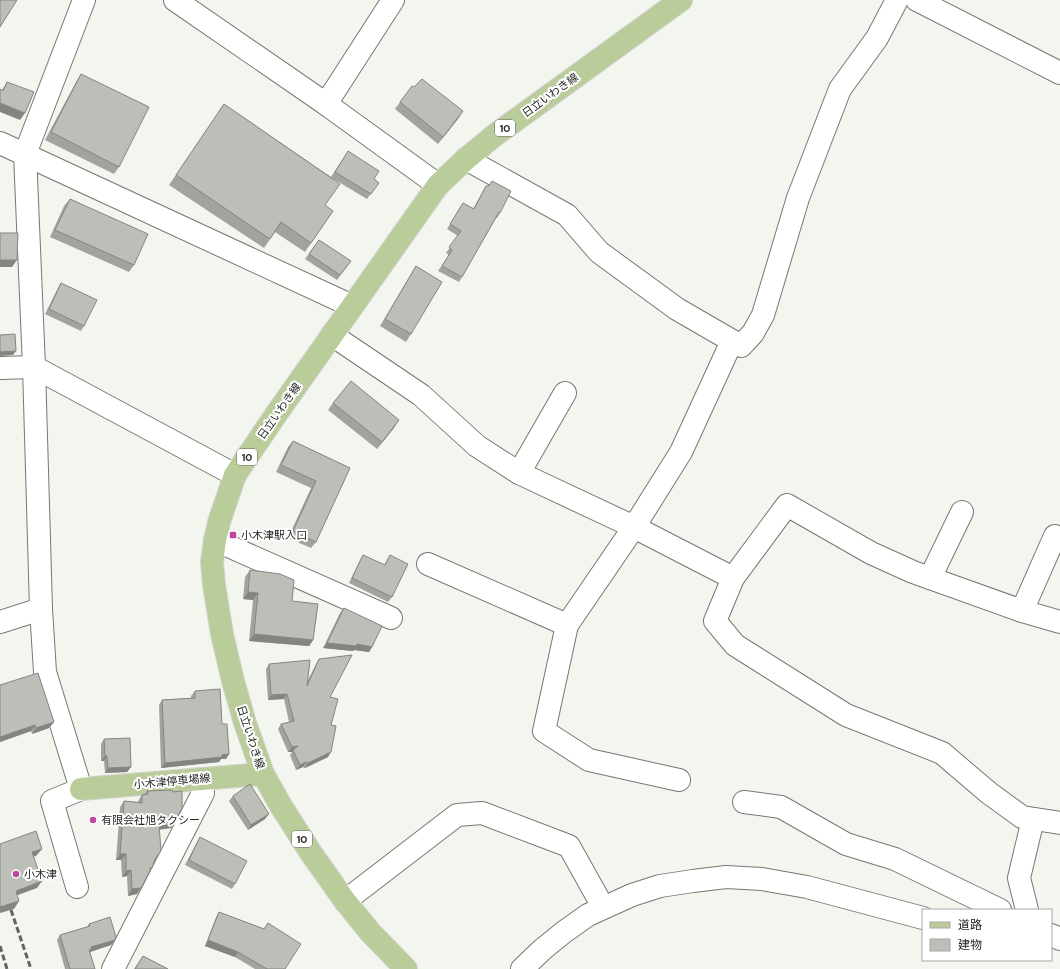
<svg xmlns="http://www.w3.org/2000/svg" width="1060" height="969" viewBox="0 0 1060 969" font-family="'DM Sans','Noto Sans JP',sans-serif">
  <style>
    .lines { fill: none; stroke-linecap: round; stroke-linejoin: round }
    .minor-casing { stroke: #767872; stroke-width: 24 }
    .major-casing { stroke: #d3d4d3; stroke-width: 24 }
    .minor { stroke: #fff; stroke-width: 22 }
    .major { stroke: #bacc9a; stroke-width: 22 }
    .rail { stroke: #61635f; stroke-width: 3; stroke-dasharray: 6 3; stroke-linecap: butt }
    .wall { fill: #a2a39e }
    .shaded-wall { fill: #848581 }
    .building { fill: #bcbeb8; stroke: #848581 }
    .poi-dot { fill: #bd479f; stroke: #fff; stroke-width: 1.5 }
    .labels { text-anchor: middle; stroke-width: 4; stroke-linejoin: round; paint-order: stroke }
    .shield { fill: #fff; stroke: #666765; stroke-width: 1 }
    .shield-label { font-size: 10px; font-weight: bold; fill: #252623 }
    .street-label { font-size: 11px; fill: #252623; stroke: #fff }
    .poi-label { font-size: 11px; fill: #252623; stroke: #fff; text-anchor: start }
  </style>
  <rect width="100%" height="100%" fill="#f3f6ef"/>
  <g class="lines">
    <g class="minor-casing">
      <g id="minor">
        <polyline points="175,0 326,104 438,185"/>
        <polyline points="917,0 1060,73"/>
        <polyline points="326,104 393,0"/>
        <polyline points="0,143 352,306"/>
        <polyline points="466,159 567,215 599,252 677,309 741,346 753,333 763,315 798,198 840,89 877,38 897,0"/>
        <polyline points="332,335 421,395 477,446 519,473 634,527 681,452 732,341"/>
        <polyline points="0,368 34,367 235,475"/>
        <polyline points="519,473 565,393"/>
        <polyline points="215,540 391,618"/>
        <polyline points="428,564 567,625"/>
        <polyline points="733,578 715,621 735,645 846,715 942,753 989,793 1022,817 1060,823"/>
        <polyline points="930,578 962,512"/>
        <polyline points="1022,611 1055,536"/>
        <polyline points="0,622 41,609"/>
        <polyline points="679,780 589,760 544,731 567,625 634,527 733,578 787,505 871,553 913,572 1022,611 1060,622"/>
        <polyline points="744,802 781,807 846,844 895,859 1000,910"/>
        <polyline points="77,887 52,801 81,789 45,672 41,609 34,367 25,154 84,0"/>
        <polyline points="345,901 457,815 482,813 569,846 603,907"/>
        <polyline points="1027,910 1019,878 1033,819"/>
        <polyline points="1051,935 1060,939"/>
        <polyline points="113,969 203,793 202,779"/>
        <polyline points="522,969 543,949 564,932 588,915 632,895 660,886 693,881 726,877 762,879 807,887 923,918"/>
      </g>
    </g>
    <g class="major-casing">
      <g id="major">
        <polyline points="81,789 263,774"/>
        <polyline points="406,969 370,932 345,901 311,853 281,806 263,774 245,723 233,681 222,634 214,585 212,562 215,540 219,522 235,475 277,413 438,185 466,159 495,135 681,0"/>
      </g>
    </g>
    <use href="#minor" class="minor"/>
    <use href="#major" class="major"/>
    <g class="rail">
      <polyline points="11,910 31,969"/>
      <polyline points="0,946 7,969"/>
    </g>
  </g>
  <g class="wall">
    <polygon points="81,74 119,167 114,174 45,140 76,82"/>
    <polygon points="7,82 20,120 2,90"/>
    <polygon points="400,102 463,111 438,144 395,109"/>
    <polygon points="224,104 331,177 348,151 374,179 379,183 367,199 332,178 325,205 333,211 305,252 275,232 264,248 169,185"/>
    <polygon points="492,181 500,213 497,218 496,218 462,277 459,282 438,271 449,255 446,253 458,236 447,229 463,203 473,209 483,191 486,186 488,186"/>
    <polygon points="70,199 134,265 129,272 50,237 64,206"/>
    <polygon points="319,240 351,261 337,280 305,259"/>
    <polygon points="416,266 411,334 406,342 380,326 411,274"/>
    <polygon points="61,283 84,326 81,331 45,314 58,288"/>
    <polygon points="333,403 399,420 377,449 328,410"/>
    <polygon points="293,441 350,468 316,542 311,548 288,538 311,488 276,472 288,447"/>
    <polygon points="363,555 384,565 390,555 392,597 388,602 349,583 360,560"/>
    <polygon points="250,570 292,601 313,640 309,646 249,641 253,600 243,599 245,577"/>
    <polygon points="344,608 372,647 369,652 354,650 353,651 323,648 340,613"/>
    <polygon points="319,659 330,697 331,725 328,757 305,768 303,767 296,770 290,755 292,752 288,752 278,729 281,724 289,722 284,699 268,700 266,669 269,664 307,682 316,664"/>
    <polygon points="0,685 54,722 49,728 32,734 31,731 0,742"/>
    <polygon points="195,691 222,724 229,754 226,759 221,759 219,762 161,768 159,705 162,700 191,698 191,696"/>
    <polygon points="104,739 131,767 127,772 105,773 104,761 101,761 101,744"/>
    <polygon points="147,791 175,822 171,828 159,830 155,859 150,870 137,894 128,896 127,876 122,877 121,860 116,860 120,807 124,801 138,802 138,801 142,795 144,795"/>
    <polygon points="233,796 265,819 248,830 229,801"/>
    <polygon points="200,837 235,884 232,889 185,865 197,842"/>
    <polygon points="219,912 264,929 268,923 285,969 255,969 235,957 205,946 216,917"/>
    <polygon points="89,924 115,940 111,945 90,952 95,969 65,969 57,940 60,935 87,927"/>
    <polygon points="143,956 168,969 134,969"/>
  </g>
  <g class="shaded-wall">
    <polygon points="0,103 25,113 20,120 0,112"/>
    <polygon points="463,111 458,119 438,144 443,137"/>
    <polygon points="0,260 17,260 12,267 0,267"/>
    <polygon points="2,351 16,351 13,355 0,356 0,352"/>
    <polygon points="399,420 394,428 377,449 382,442"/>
    <polygon points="248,592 258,593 253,600 243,599"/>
    <polygon points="254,634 313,640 309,646 249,641"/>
    <polygon points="327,643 357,644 372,647 369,652 354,650 353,651 323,648"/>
    <polygon points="287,694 284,699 268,700 271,695"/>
    <polygon points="54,722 49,728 32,734 36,728"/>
    <polygon points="35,725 31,731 0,742 0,737"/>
    <polygon points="298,746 293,750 292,752 288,752 292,747"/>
    <polygon points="331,752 328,757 305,768 308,763"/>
    <polygon points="229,754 226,759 221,759 219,762 161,768 165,763"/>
    <polygon points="105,756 107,756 104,761 101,761"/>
    <polygon points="306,762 303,767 296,770 300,765"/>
    <polygon points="131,767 127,772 105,773 108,768"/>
    <polygon points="269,814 265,819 248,830 251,825"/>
    <polygon points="175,822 171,828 154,830 159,824"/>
    <polygon points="42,849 36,856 27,859 32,852"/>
    <polygon points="120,854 126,854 121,860 116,860"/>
    <polygon points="131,870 127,876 122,877 126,871"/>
    <polygon points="42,881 37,888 10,898 16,891"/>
    <polygon points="141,888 137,894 128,896 132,889"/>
    <polygon points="19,901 14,909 0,913 0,907"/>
    <polygon points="115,940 111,945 90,952 88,955 85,955 91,947"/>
    <polygon points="208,940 238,952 235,957 205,946"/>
  </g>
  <g class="building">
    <polygon points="0,0 17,0 0,27"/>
    <polygon points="81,74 149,107 119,167 51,132"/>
    <polygon points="422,79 463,111 443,137 400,102 412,86 414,87"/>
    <polygon points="7,82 34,92 25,113 0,103 0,89 3,91"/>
    <polygon points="224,104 340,184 325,205 333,211 311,243 281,222 270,239 176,175"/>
    <polygon points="348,151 379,171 374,179 379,183 371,194 335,172"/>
    <polygon points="492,181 511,191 500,213 499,212 462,277 442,266 452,250 449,247 461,231 450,224 463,203 474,209 486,186 489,186"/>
    <polygon points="70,199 148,234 134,265 55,230"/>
    <polygon points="0,233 18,233 17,260 0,260"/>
    <polygon points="319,240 351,261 340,275 309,254"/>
    <polygon points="416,266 442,282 411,334 385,319"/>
    <polygon points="61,283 97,300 84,326 49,309"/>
    <polygon points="15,334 16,351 0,352 0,335"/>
    <polygon points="351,381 399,420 382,442 333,403"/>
    <polygon points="293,441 350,468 316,542 293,531 316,481 281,465"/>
    <polygon points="363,555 385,565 390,555 408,564 392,597 352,578"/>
    <polygon points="250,570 280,574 294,580 292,601 318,604 313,640 254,634 258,593 248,592"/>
    <polygon points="344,608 382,626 372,647 357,644 357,646 327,643"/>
    <polygon points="352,655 330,697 338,699 331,725 336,726 331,752 308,763 306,762 300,765 293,750 298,746 292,747 281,724 294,721 287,694 271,695 269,664 310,660 307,686 319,659"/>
    <polygon points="38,673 54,722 36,728 35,725 0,737 0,685"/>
    <polygon points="220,689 222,724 227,724 229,754 222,755 222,757 165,763 162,700 195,698 195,691"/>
    <polygon points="130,738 131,767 108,768 107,756 105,756 104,739"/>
    <polygon points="250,784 269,814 251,825 233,796"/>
    <polygon points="172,790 173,792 182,791 182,808 175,822 159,824 161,851 155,859 152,868 150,868 150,871 141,888 132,889 131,870 126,871 126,854 120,854 124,801 142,803 142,795 148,794 147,791"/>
    <polygon points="36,831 42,849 32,852 42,881 16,891 19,901 0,907 0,844"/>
    <polygon points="200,837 247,861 235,884 189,860"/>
    <polygon points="219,912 264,929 268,923 301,944 285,969 267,969 238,952 208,940"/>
    <polygon points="110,917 116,937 115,940 91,947 91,950 89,950 95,969 70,969 60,935 90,926 89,924"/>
    <polygon points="143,956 168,969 135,969"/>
  </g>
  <g class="poi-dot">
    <rect x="229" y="531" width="8" height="8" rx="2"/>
    <circle cx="93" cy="820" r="4"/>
    <circle cx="16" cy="874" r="4"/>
  </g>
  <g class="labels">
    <g class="shield">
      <rect x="495" y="120" width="20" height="16" rx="3"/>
      <rect x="237" y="449" width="20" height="16" rx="3"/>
      <rect x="292" y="831" width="20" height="16" rx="3"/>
    </g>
    <g class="shield-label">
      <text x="505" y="132">10</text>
      <text x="247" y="461">10</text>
      <text x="302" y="843">10</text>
    </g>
    <g class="street-label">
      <text transform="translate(550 95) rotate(-36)" y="4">日立いわき線</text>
      <text transform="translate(279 411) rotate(-55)" y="4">日立いわき線</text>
      <text transform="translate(251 737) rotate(72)" y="4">日立いわき線</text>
      <text transform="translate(172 781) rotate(-5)" y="4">小木津停車場線</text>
    </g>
    <g class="poi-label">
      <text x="241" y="539">小木津駅入口</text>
      <text x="101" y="824">有限会社旭タクシー</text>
      <text x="24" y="878">小木津</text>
    </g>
  </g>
  <rect x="922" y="909" width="130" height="52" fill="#ffffff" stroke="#a8a8a7"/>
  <rect x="930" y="922" width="20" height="6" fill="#bacc9a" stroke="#a8a8a7"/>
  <text x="958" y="929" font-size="12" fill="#252623">道路</text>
  <rect x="930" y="939" width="20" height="12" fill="#bcbeb8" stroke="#a8a8a7"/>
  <text x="958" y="949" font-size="12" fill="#252623">建物</text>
</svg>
